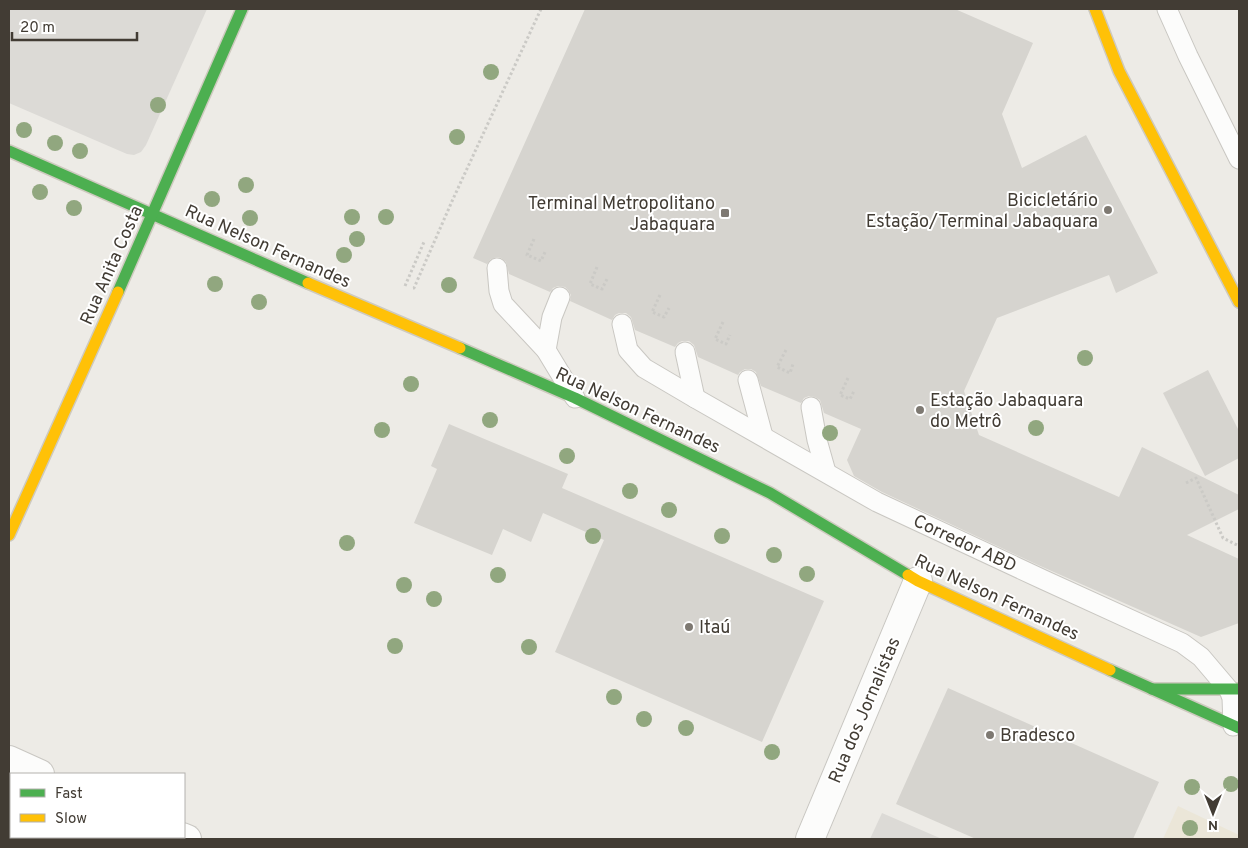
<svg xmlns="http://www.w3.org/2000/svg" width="1248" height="848" viewBox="0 0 1248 848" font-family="Overpass,sans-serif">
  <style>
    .education { fill: #ebe6d8 }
    .parking { fill: #dcdad6 }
    .building { fill: #d6d4cf }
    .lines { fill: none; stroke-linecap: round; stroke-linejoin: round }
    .lane-casing { stroke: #c9c7c2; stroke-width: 21 }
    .street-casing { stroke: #c9c7c2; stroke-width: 30 }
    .fast-casing { stroke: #cecabf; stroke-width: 14 }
    .slow-casing { stroke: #cecabf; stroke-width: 14 }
    .path { stroke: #cbcac6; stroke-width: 3; stroke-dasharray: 2.5 2.5; stroke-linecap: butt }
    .lane { stroke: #fcfcfb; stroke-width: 19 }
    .street { stroke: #fcfcfb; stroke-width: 28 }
    .fast { stroke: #4caf50; stroke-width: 11 }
    .slow { stroke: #ffc107; stroke-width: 11 }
    .tree { fill: #91a77f }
    .poi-dot { fill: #7e7972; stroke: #fff; stroke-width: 2 }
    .labels { text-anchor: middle; stroke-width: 4; stroke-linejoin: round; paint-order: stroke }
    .poi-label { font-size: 18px; fill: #423c34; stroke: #fff; text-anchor: start }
    .street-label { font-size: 18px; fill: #423c34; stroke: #fff }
  </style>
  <rect width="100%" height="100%" fill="#edebe6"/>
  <polygon class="education" points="1178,806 1239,835 1239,839 1163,839"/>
  <g class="parking">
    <polygon points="9,9 207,9 146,145 141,152 134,155 127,154 9,103"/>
    <polygon points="882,813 942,839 870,839"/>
  </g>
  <g class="building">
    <polygon points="585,9 955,9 1033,43 1002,114 1022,168 1086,135 1158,273 1116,293 1109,275 997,318 964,391 979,435 1119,497 1142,447 1239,495 1239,509 1187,535 1239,559 1239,623 1201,637 1038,565 882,492 854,476 847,460 861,429 824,413 820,400 815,397 809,396 804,398 801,403 761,386 756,372 751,369 745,369 740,372 738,375 698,357 694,345 689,341 682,341 678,343 675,347 635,330 631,317 626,313 619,313 615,315 612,320 570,301 571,295 568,290 565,287 558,286 553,288 550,292 509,274 506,262 501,258 497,257 491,259 487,264 473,258"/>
    <polygon points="1208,370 1239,431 1239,458 1205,476 1163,393"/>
    <polygon points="449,424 568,474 562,488 824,601 762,742 555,652 604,540 543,513 531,542 503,529 492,555 414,523 437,469 431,466"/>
    <polygon points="948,688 1159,782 1133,839 976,839 896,804"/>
  </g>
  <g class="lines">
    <g class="lane-casing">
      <g id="lane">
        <polyline points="1167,9 1188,56 1239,159"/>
        <polyline points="497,268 499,291 503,304 546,350 575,398"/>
        <polyline points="622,324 628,350 644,368 695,398 877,502 1044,580 1182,643 1201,657 1229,690 1232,698 1233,726"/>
        <polyline points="546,350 552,317 560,297"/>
        <polyline points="685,352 695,398"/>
        <polyline points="748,380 763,436"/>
        <polyline points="811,407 817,440 826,472"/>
      </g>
    </g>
    <g class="street-casing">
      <g id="street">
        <polyline points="9,760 40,774"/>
        <polyline points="182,837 187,839"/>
        <polyline points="810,839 918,581"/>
      </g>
    </g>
    <g class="fast-casing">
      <g id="fast">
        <polyline points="9,151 308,283"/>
        <polyline points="118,292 242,9"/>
        <polyline points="460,348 575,398 770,493 908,575"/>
        <polyline points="1110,670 1239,728"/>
        <polyline points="1152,689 1239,689"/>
      </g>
    </g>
    <g class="slow-casing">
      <g id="slow">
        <polyline points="1095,9 1119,71 1239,302"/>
        <polyline points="308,283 460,348"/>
        <polyline points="9,535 118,292"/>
        <polyline points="908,575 918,581 1110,670"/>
      </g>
    </g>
    <g class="path">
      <polyline points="534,239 527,255 541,261 545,252"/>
      <polyline points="597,267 590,284 602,289 607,279"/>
      <polyline points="405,286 424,242"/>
      <polyline points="413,288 414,288 453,199 541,9"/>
      <polyline points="660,295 652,312 664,317 669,308"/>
      <polyline points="723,322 715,339 726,344 730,335"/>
      <polyline points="786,350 777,367 790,373 793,364"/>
      <polyline points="848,378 840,395 850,399 854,391"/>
      <polyline points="1186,483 1196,478 1223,538 1239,546"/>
    </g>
    <use href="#lane" class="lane"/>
    <use href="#street" class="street"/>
    <use href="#fast" class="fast"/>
    <use href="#slow" class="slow"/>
  </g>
  <g class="tree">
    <circle cx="491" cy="72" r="8"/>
    <circle cx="158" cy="105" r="8"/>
    <circle cx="24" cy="130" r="8"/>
    <circle cx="457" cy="137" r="8"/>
    <circle cx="55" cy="143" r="8"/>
    <circle cx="80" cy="151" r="8"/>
    <circle cx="246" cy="185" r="8"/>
    <circle cx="40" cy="192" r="8"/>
    <circle cx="212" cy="199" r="8"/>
    <circle cx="74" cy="208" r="8"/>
    <circle cx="352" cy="217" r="8"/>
    <circle cx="386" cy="217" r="8"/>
    <circle cx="250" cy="218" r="8"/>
    <circle cx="357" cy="239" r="8"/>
    <circle cx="344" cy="255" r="8"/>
    <circle cx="215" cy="284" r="8"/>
    <circle cx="449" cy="285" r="8"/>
    <circle cx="259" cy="302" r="8"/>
    <circle cx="1085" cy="358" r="8"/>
    <circle cx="411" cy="384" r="8"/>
    <circle cx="490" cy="420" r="8"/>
    <circle cx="1036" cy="428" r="8"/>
    <circle cx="382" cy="430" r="8"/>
    <circle cx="830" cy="433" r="8"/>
    <circle cx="567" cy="456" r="8"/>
    <circle cx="630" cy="491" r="8"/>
    <circle cx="669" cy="510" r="8"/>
    <circle cx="593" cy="536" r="8"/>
    <circle cx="722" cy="536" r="8"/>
    <circle cx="347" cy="543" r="8"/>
    <circle cx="774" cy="555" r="8"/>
    <circle cx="807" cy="574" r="8"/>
    <circle cx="498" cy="575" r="8"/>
    <circle cx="404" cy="585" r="8"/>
    <circle cx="434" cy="599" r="8"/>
    <circle cx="395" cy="646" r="8"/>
    <circle cx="529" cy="647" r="8"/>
    <circle cx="614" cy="697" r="8"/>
    <circle cx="644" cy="719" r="8"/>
    <circle cx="686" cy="728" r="8"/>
    <circle cx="772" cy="752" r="8"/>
    <circle cx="1231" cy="784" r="8"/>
    <circle cx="1192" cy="787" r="8"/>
    <circle cx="1190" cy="828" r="8"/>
  </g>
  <g class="poi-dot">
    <circle cx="1108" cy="210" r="5"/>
    <rect x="720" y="208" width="10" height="10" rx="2.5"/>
    <circle cx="920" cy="410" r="5"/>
    <circle cx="689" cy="627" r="5"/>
    <circle cx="990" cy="735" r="5"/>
  </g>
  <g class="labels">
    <g class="poi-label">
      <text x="1098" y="206" text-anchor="end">Bicicletário<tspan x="1098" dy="21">Estação/Terminal Jabaquara</tspan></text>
      <text x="715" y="209" text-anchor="end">Terminal Metropolitano<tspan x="715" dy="21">Jabaquara</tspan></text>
      <text x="930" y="406">Estação Jabaquara<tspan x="930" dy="21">do Metrô</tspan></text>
      <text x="699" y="633">Itaú</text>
      <text x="1000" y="741">Bradesco</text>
    </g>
    <g class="street-label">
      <text transform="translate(268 246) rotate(24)" y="6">Rua Nelson Fernandes</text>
      <text transform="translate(111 265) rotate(-66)" y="6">Rua Anita Costa</text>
      <text transform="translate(638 410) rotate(25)" y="6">Rua Nelson Fernandes</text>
      <text transform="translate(965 543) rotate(25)" y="6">Corredor ABD</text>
      <text transform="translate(997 597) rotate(25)" y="6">Rua Nelson Fernandes</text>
      <text transform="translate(864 710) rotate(-67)" y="6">Rua dos Jornalistas</text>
    </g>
  </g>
  <rect width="1248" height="848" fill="none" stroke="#423c34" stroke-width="20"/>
  <rect x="10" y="773" width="175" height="65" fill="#ffffff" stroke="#b3b1ae"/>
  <rect x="20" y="789" width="25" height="8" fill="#4caf50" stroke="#b3b1ae"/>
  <text x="55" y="798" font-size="15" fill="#423c34">Fast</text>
  <rect x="20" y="814" width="25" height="8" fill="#ffc107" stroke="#b3b1ae"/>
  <text x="55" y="823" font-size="15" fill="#423c34">Slow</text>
  <g transform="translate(1213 813) rotate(180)" stroke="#ffffff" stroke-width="4" paint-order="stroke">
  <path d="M0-4L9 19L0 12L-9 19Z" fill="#423c34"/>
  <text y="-8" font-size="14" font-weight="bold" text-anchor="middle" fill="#423c34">N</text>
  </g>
  <path d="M12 32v8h125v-8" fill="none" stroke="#423c34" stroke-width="2.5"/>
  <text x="20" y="32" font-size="15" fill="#423c34" stroke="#ffffff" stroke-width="4" paint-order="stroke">20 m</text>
</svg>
